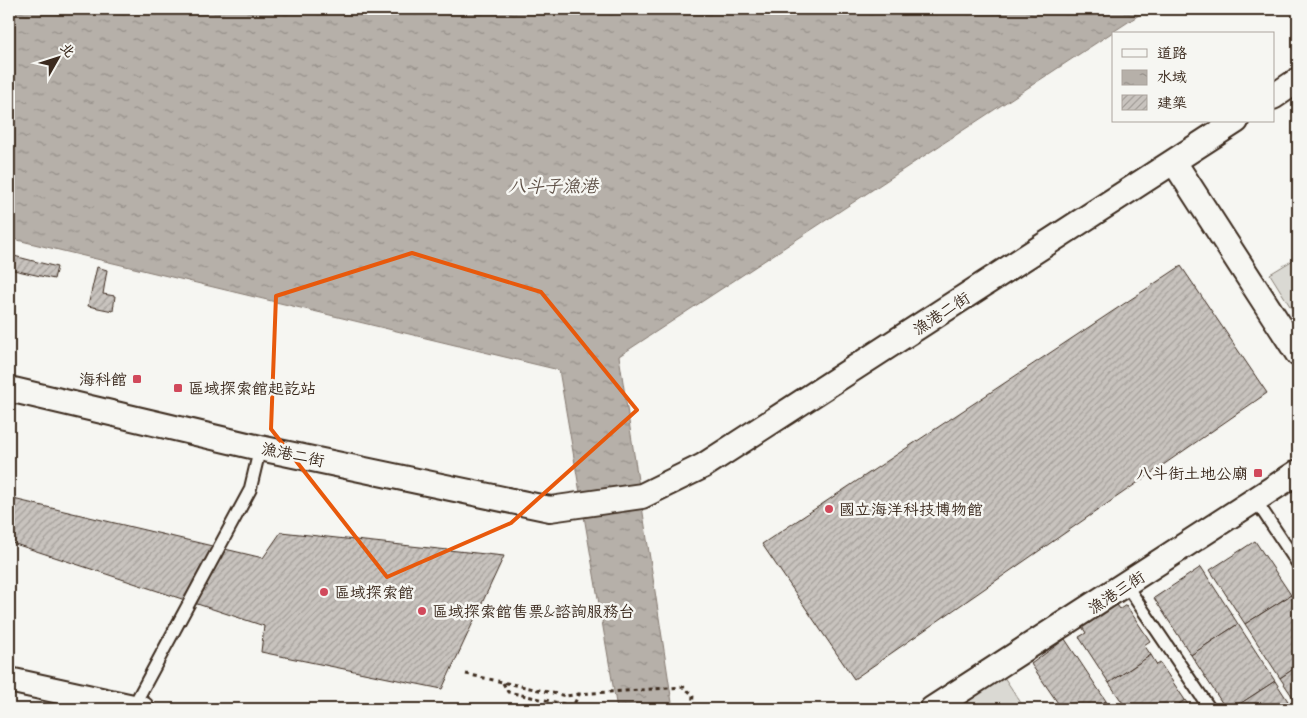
<svg xmlns="http://www.w3.org/2000/svg" width="1307" height="718" viewBox="0 0 1307 718" font-family="'Architects Daughter','LXGW WenKai TC',sans-serif">
  <style>
    .park { fill: #dad9d3; stroke: #8a8278 }
    .water { fill: url(#water-ripples); stroke: #857a71 }
    .building { fill: url(#building-hatch); stroke: #3b2a1e }
    .lines { fill: none; stroke-linecap: round; stroke-linejoin: round }
    .lane-casing { stroke: #3b2a1e; stroke-width: 15 }
    .street-casing { stroke: #3b2a1e; stroke-width: 28 }
    .path { stroke: #3b2a1e; stroke-width: 3; stroke-dasharray: 4 4; stroke-linecap: butt }
    .lane { stroke: #f6f6f2; stroke-width: 11 }
    .street { stroke: #f6f6f2; stroke-width: 24 }
    .marked { fill: none; stroke: #e8590c; stroke-width: 4; stroke-linejoin: round }
    .poi-dot { fill: #d1495b; stroke: #f6f6f2; stroke-width: 2 }
    .labels { text-anchor: middle; stroke-width: 5; stroke-linejoin: round; paint-order: stroke }
    .street-label { font-size: 16px; fill: #3b2a1e; stroke: #f6f6f2 }
    .poi-label { font-size: 16px; fill: #3b2a1e; stroke: #f6f6f2; text-anchor: start }
    .water-label { font-size: 18px; font-style: italic; fill: #605248; stroke: #f6f6f2 }
  </style>
  <defs>
    <pattern id="water-ripples" width="26" height="14" patternUnits="userSpaceOnUse" patternTransform="scale(1.25)"><rect width="26" height="14" fill="#b6b0a9"/><path d="M2 4q2-2 4 0t4 0M15 11q2-2 4 0t4 0" fill="none" stroke="#958f89"/></pattern>
    <pattern id="building-hatch" width="6" height="6" patternUnits="userSpaceOnUse" patternTransform="scale(1.25)"><rect width="6" height="6" fill="#c8c3be"/><path d="M-1 1l2-2M0 6l6-6M5 7l2-2" fill="none" stroke="#a49f9a"/></pattern>
  </defs>
  <rect width="100%" height="100%" fill="#f6f6f2"/>
  <filter id="ink" filterUnits="userSpaceOnUse"><feTurbulence type="fractalNoise" baseFrequency=".02" numOctaves="2"/><feDisplacementMap in="SourceGraphic" scale="10" xChannelSelector="R" yChannelSelector="G"/><feConvolveMatrix kernelMatrix="1 2 1 2 8 2 1 2 1" color-interpolation-filters="sRGB"/></filter>
  <g filter="url(#ink)">
    <g class="park">
      <polygon points="1298,257 1298,319 1270,274"/>
      <polygon points="1004,677 1025,709 957,709"/>
    </g>
    <polygon class="water" points="9,9 1148,9 619,356 673,709 617,709 559,370 9,238"/>
    <g class="building">
      <polygon points="10,255 57,267 54,279 9,269"/>
      <polygon points="1181,266 1267,393 854,679 762,544"/>
      <polygon points="97,267 107,270 103,294 115,296 113,311 88,306"/>
      <polygon points="9,498 263,558 281,532 504,556 442,689 261,652 264,626 9,542"/>
      <polygon points="1255,541 1291,595 1245,624 1210,570"/>
      <polygon points="1201,567 1238,624 1191,655 1154,598"/>
      <polygon points="1291,595 1298,606 1298,666 1280,678 1245,624"/>
      <polygon points="1113,599 1120,609 1126,605 1150,641 1144,645 1151,655 1109,683 1079,637 1086,633 1079,622"/>
      <polygon points="1238,624 1275,681 1232,709 1226,709 1191,655"/>
      <polygon points="1065,639 1106,701 1093,709 1062,709 1031,664"/>
      <polygon points="1151,655 1157,665 1160,663 1185,700 1172,709 1127,709 1109,683"/>
      <polygon points="1298,666 1298,705 1280,678"/>
      <polygon points="1275,681 1293,709 1232,709"/>
      <polygon points="1185,700 1191,709 1172,709"/>
      <polygon points="1106,701 1111,709 1093,709"/>
    </g>
    <g class="lines">
      <g class="lane-casing">
        <g id="lane">
          <polyline points="1256,501 1298,564"/>
          <polyline points="1126,585 1210,709"/>
          <polyline points="133,707 250,490 260,448"/>
        </g>
      </g>
      <g class="street-casing">
        <g id="street">
          <polyline points="1273,97 1298,80"/>
          <polyline points="1174,162 1298,354"/>
          <polyline points="9,389 260,448 550,509 642,496 703,466 1236,121"/>
          <polyline points="9,680 142,709"/>
          <polyline points="932,709 1298,472"/>
        </g>
      </g>
      <g class="path">
        <polyline points="466,674 566,696 579,694"/>
        <polyline points="503,683 508,692 573,706 579,694 684,687 693,695 692,709"/>
      </g>
      <use href="#lane" class="lane"/>
      <use href="#street" class="street"/>
    </g>
  </g>
  <path class="marked" d="M412,253l129,39 96,118 -126,113 -124,54 -116,-148 5,-133z"/>
  <g class="poi-dot">
    <rect x="132" y="374" width="10" height="10" rx="2.5"/>
    <rect x="173" y="383" width="10" height="10" rx="2.5"/>
    <rect x="1253" y="468" width="10" height="10" rx="2.5"/>
    <circle cx="829" cy="509" r="5"/>
    <circle cx="324" cy="592" r="5"/>
    <circle cx="422" cy="611" r="5"/>
  </g>
  <g class="labels">
    <g class="street-label">
      <text transform="translate(941 313) rotate(-33)" y="6">漁港二街</text>
      <text transform="translate(293 454) rotate(12)" y="6">漁港二街</text>
      <text transform="translate(1116 592) rotate(-33)" y="6">漁港三街</text>
    </g>
    <g class="poi-label">
      <text x="127" y="385" text-anchor="end">海科館</text>
      <text x="188" y="394">區域探索館起訖站</text>
      <text x="1248" y="479" text-anchor="end">八斗街土地公廟</text>
      <text x="839" y="515">國立海洋科技博物館</text>
      <text x="334" y="598">區域探索館</text>
      <text x="432" y="617">區域探索館售票&amp;諮詢服務台</text>
    </g>
    <g class="water-label">
      <text x="553" y="192">八斗子漁港</text>
    </g>
  </g>
  <rect width="1307" height="718" fill="none" stroke="#f6f6f2" stroke-width="30"/>
  <rect x="15" y="15" width="1277" height="688" fill="none" stroke="#3b2a1e" stroke-width="2" filter="url(#ink)"/>
  <rect x="1112" y="32" width="162" height="90" fill="#f6f6f2" stroke="#aba49d"/>
  <rect x="1122" y="49" width="25" height="8" fill="#f6f6f2" stroke="#aba49d"/>
  <text x="1157" y="58" font-size="15" fill="#3b2a1e">道路</text>
  <rect x="1122" y="70" width="25" height="15" fill="url(#water-ripples)" stroke="#aba49d"/>
  <text x="1157" y="82" font-size="15" fill="#3b2a1e">水域</text>
  <rect x="1122" y="95" width="25" height="15" fill="url(#building-hatch)" stroke="#aba49d"/>
  <text x="1157" y="108" font-size="15" fill="#3b2a1e">建築</text>
  <g transform="translate(58 58) rotate(51)" stroke="#f6f6f2" stroke-width="4" paint-order="stroke">
  <path d="M0-4L9 19L0 12L-9 19Z" fill="#3b2a1e"/>
  <text y="-8" font-size="14" font-weight="bold" text-anchor="middle" fill="#3b2a1e">北</text>
  </g>
</svg>
